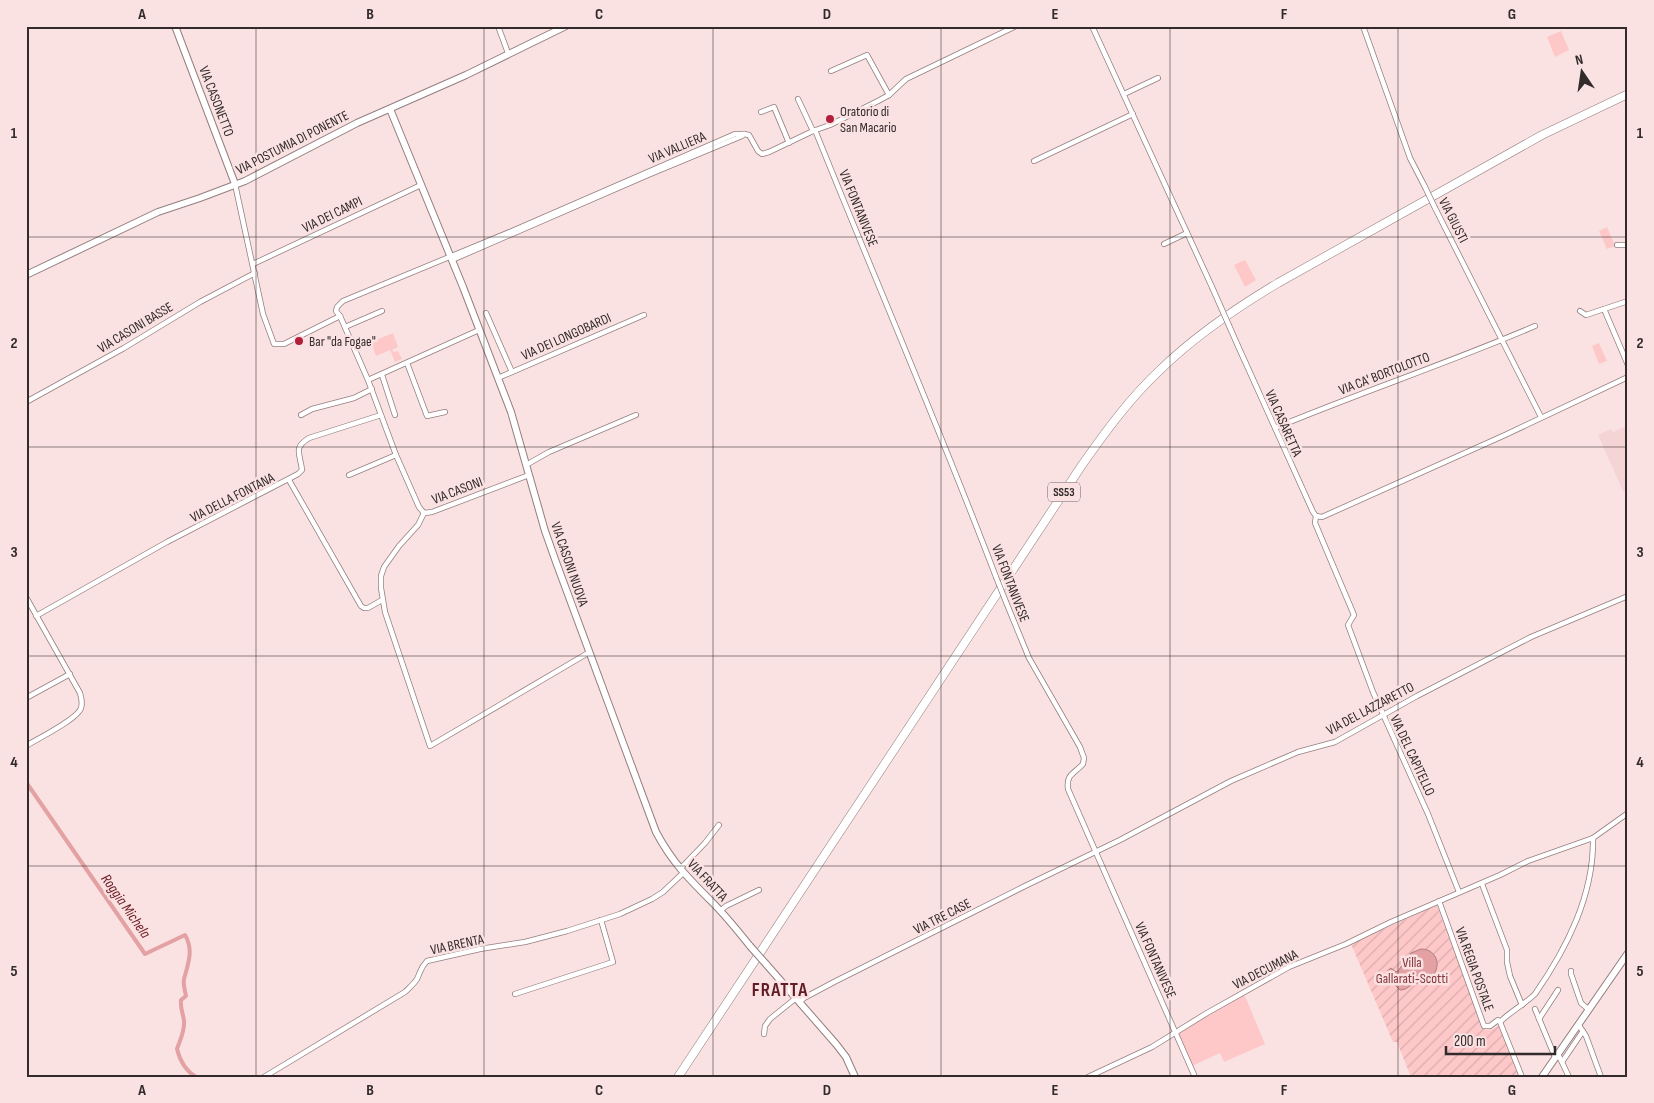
<svg xmlns="http://www.w3.org/2000/svg" width="1654" height="1103" viewBox="0 0 1654 1103" font-family="'Sofia Sans Condensed',sans-serif">
  <style>
    .built { fill: #f4d4d4 }
    .garden { fill: url(#garden-furrows) }
    .pitch { fill: #fec8c9 }
    .water { fill: #e4a1a3; stroke: #af7d7f }
    .lines { fill: none; stroke-linecap: round; stroke-linejoin: round }
    .canal { stroke: #e4a1a3; stroke-width: 4 }
    .street-casing { stroke: #947e7f; stroke-width: 6 }
    .secondary-casing { stroke: #947e7f; stroke-width: 8 }
    .highway-casing { stroke: #947e7f; stroke-width: 9 }
    .street { stroke: #fff; stroke-width: 4.5 }
    .secondary { stroke: #fff; stroke-width: 6 }
    .highway { stroke: #fff; stroke-width: 8 }
    .street-bridge-casing { stroke: #947e7f; stroke-width: 6; stroke-linecap: butt }
    .secondary-bridge-casing { stroke: #947e7f; stroke-width: 8; stroke-linecap: butt }
    .street-bridge { stroke: #fff; stroke-width: 4.5 }
    .secondary-bridge { stroke: #fff; stroke-width: 6 }
    .grid { fill: none; stroke: #332a2b; stroke-width: 1; stroke-opacity: 0.55 }
    .poi-dot { fill: #b21f3c; stroke: #fae2e2; stroke-width: 2 }
    .labels { text-anchor: middle; stroke-width: 5; stroke-linejoin: round; paint-order: stroke }
    .shield { fill: #fae2e2; stroke: #6f6162; stroke-width: 1 }
    .shield-label { font-size: 12px; font-weight: bold; fill: #332a2b }
    .street-label { font-size: 14px; fill: #332a2b; stroke: #fae2e2 }
    .poi-label { font-size: 14px; fill: #332a2b; stroke: #fae2e2; text-anchor: start }
    .park-label { font-size: 14px; fill: #84343c; stroke: #fae2e2 }
    .water-label { font-size: 15px; font-style: italic; fill: #70212b; stroke: #fae2e2 }
    .district-label { font-size: 19px; font-weight: bold; letter-spacing: 1px; fill: #611c25; stroke: #fae2e2 }
    .neatline { fill: none; stroke: #332a2b; stroke-width: 2 }
    .grid-label { font-size: 16px; text-anchor: middle; font-weight: bold; fill: #332a2b }
  </style>
  <defs>
    <pattern id="garden-furrows" width="10" height="10" patternUnits="userSpaceOnUse" patternTransform="scale(1.25)"><rect width="10" height="10" fill="#fec8c9"/><path d="M-1 1l2-2M0 10L10 0M9 11l2-2" fill="none" stroke="#daacad"/></pattern>
  </defs>
  <rect width="100%" height="100%" fill="#fae2e2"/>
  <polygon class="built" points="1626,426 1628,429 1628,489 1623,491 1598,435 1611,429 1613,432"/>
  <polygon class="garden" points="1437,905 1481,1023 1485,1030 1493,1029 1499,1025 1519,1077 1411,1077 1397,1042 1393,1042 1351,944"/>
  <g class="pitch">
    <polygon points="1561,31 1569,50 1555,57 1547,37"/>
    <polygon points="1607,227 1615,246 1607,249 1599,231"/>
    <polygon points="1245,260 1256,280 1245,287 1234,265"/>
    <polygon points="393,333 398,347 392,350 394,352 398,351 402,359 395,362 390,350 376,356 371,342"/>
    <polygon points="1599,343 1607,361 1599,364 1592,346"/>
    <polygon points="1242,994 1245,996 1265,1044 1224,1062 1220,1053 1192,1066 1179,1035 1180,1032"/>
  </g>
  <path class="water" d="M1421,949c17,0 22,20 8,30 -5,3 -10,3 -15,5 -6,2 -7,6 -14,6l-4,-4 -9,-15 4,-3 5,4 2,-1 13,-18z"/>
  <g class="lines">
    <path class="canal" d="M26,782l119,172 40,-19c9,15 3,29 -1,44 -1,5 1,12 2,17l-5,4c-1,8 2,13 3,21 1,10 -4,19 -7,28 3,12 9,22 19,28"/>
    <g class="street-casing">
      <g id="street">
        <polyline points="498,26 508,53"/>
        <polyline points="1092,26 1212,287"/>
        <polyline points="1363,26 1410,158 1425,187"/>
        <polyline points="831,71 867,55 889,95"/>
        <polyline points="1124,94 1158,78"/>
        <polyline points="798,99 813,131"/>
        <polyline points="761,112 774,107 789,143"/>
        <path d="M815,130c60,149 124,297 181,447"/>
        <polyline points="1034,161 1133,114"/>
        <polyline points="235,184 263,314 274,344 284,344 340,316 368,380 396,455 419,507 424,513 432,512 529,475"/>
        <polyline points="1435,208 1541,417"/>
        <polyline points="1164,244 1187,233"/>
        <polyline points="1617,245 1628,245"/>
        <polyline points="452,260 648,175 742,136 744,134"/>
        <polyline points="253,264 421,185"/>
        <polyline points="1604,309 1628,365"/>
        <polyline points="1580,311 1586,315 1628,301"/>
        <polyline points="486,313 512,372"/>
        <polyline points="340,316 336,311 337,307 343,301 512,231 735,134 744,134 749,135 758,151 762,154 769,152 813,131 830,125 878,101 889,95 906,79 1016,26"/>
        <polyline points="345,327 382,311"/>
        <polyline points="1238,346 1313,512 1316,516 1322,517 1505,435 1628,377"/>
        <polyline points="407,363 427,416 445,412"/>
        <polyline points="382,375 395,415"/>
        <polyline points="498,378 644,315"/>
        <polyline points="368,380 479,330"/>
        <polyline points="26,402 124,348 200,302 255,273"/>
        <polyline points="301,415 312,409 354,398 372,389"/>
        <path d="M1275,428c86,-36 174,-65 260,-102"/>
        <polyline points="526,465 549,452 636,415"/>
        <polyline points="349,475 396,455"/>
        <polyline points="289,480 361,606 364,608 368,608 382,600"/>
        <polyline points="424,513 418,525 399,546 384,567 381,576 381,588 385,612 430,746 588,653"/>
        <polyline points="1316,516 1315,523 1354,615 1348,625 1373,692 1428,814 1459,892"/>
        <path d="M26,597l54,96c1,4 3,10 1,15 -3,11 -44,31 -55,38"/>
        <path d="M1006,602l23,56 51,89 4,11 -1,6c-9,10 -17,10 -15,25l127,288"/>
        <path d="M36,616l131,-74 131,-68 4,-4c-2,-17 -9,-22 7,-32l72,-23"/>
        <polyline points="26,698 70,674"/>
        <polyline points="680,869 705,843 719,825"/>
        <polyline points="1482,884 1507,950 1507,962 1510,976 1522,1005"/>
        <polyline points="1439,901 1484,1026 1490,1026 1498,1020 1500,1022 1522,1077"/>
        <polyline points="720,911 726,906 759,890"/>
        <polyline points="1571,971 1571,974 1581,1003 1588,1009"/>
        <polyline points="515,994 613,962 601,920"/>
        <polyline points="800,1002 804,998 834,982 1025,886 1120,840 1231,781 1298,752 1335,742 1417,696 1531,637 1628,596"/>
        <polyline points="1535,1009 1555,1057"/>
        <polyline points="1539,1019 1558,990"/>
        <path d="M1500,1022c11,-11 25,-18 35,-28 32,-46 59,-99 58,-156"/>
        <polyline points="1578,1024 1586,1036 1601,1077"/>
        <polyline points="764,1034 765,1026 770,1019 796,998"/>
        <polyline points="1558,1054 1569,1077"/>
        <polyline points="1562,1062 1583,1031"/>
        <path d="M264,1077l141,-85c4,-4 9,-8 12,-13 4,-8 3,-11 10,-18l53,-12 45,-7 42,-11 53,-17 32,-15 11,-7 20,-19"/>
        <polyline points="1088,1077 1152,1047 1207,1013 1289,967 1346,944 1391,922 1500,875 1528,861 1593,838 1628,813"/>
      </g>
    </g>
    <g class="secondary-casing">
      <g id="secondary">
        <polyline points="175,26 235,184"/>
        <path d="M390,109l73,178 48,125 34,119 11,31 100,270c16,30 32,46 56,70 14,14 26,29 38,44"/>
        <polyline points="26,275 158,212 200,198 245,181 357,123 466,75 566,26"/>
        <polyline points="766,964 836,1044 846,1057 855,1077"/>
        <polyline points="1542,1077 1628,953"/>
      </g>
    </g>
    <g class="highway-casing">
      <path id="highway" d="M678,1077l404,-612c24,-34 48,-67 78,-95 36,-35 76,-62 118,-87l264,-148 86,-41"/>
    </g>
    <use href="#street" class="street"/>
    <use href="#secondary" class="secondary"/>
    <use href="#highway" class="highway"/>
    <g class="street-bridge-casing">
      <g id="street-bridge">
        <polyline points="1425,187 1435,208"/>
        <polyline points="1212,287 1238,346"/>
        <polyline points="996,577 1006,602"/>
      </g>
    </g>
    <g class="secondary-bridge-casing">
      <polyline id="secondary-bridge" points="750,946 766,964"/>
    </g>
    <use href="#street-bridge" class="street-bridge"/>
    <use href="#secondary-bridge" class="secondary-bridge"/>
  </g>
  <path class="grid" d="M256,26v1051M484,26v1051M713,26v1051M941,26v1051M1170,26v1051M1398,26v1051M26,237h1602M26,447h1602M26,656h1602M26,866h1602"/>
  <g class="poi-dot">
    <circle cx="830" cy="119" r="5"/>
    <circle cx="299" cy="341" r="5"/>
  </g>
  <g class="labels">
    <rect class="shield" x="1048" y="482.5" width="32" height="19" rx="4"/>
    <g class="shield-label">
      <text x="1064" y="496">SS53</text>
    </g>
    <g class="street-label">
      <text transform="translate(217 101) rotate(69)" y="5">VIA CASONETTO</text>
      <text transform="translate(292 142) rotate(-27)" y="5">VIA POSTUMIA DI PONENTE</text>
      <text transform="translate(677 147) rotate(-23)" y="5">VIA VALLIERA</text>
      <text transform="translate(859 208) rotate(68)" y="5">VIA FONTANIVESE</text>
      <text transform="translate(332 214) rotate(-26)" y="5">VIA DEI CAMPI</text>
      <text transform="translate(1454 220) rotate(63)" y="5">VIA GIUSTI</text>
      <text transform="translate(135 327) rotate(-31)" y="5">VIA CASONI BASSE</text>
      <text transform="translate(566 336) rotate(-24)" y="5">VIA DEI LONGOBARDI</text>
      <text transform="translate(1384 373) rotate(-21)" y="5">VIA CA' BORTOLOTTO</text>
      <text transform="translate(1284 423) rotate(66)" y="5">VIA CASARETTA</text>
      <text transform="translate(457 490) rotate(-21)" y="5">VIA CASONI</text>
      <text transform="translate(232 497) rotate(-27)" y="5">VIA DELLA FONTANA</text>
      <text transform="translate(570 564) rotate(71)" y="5">VIA CASONI NUOVA</text>
      <text transform="translate(1011 583) rotate(69)" y="5">VIA FONTANIVESE</text>
      <text transform="translate(1370 708) rotate(-28)" y="5">VIA DEL LAZZARETTO</text>
      <text transform="translate(1413 755) rotate(65)" y="5">VIA DEL CAPITELLO</text>
      <text transform="translate(708 880) rotate(47)" y="5">VIA FRATTA</text>
      <text transform="translate(942 916) rotate(-27)" y="5">VIA TRE CASE</text>
      <text transform="translate(457 944) rotate(-12)" y="5">VIA BRENTA</text>
      <text transform="translate(1156 960) rotate(66)" y="5">VIA FONTANIVESE</text>
      <text transform="translate(1265 969) rotate(-27)" y="5">VIA DECUMANA</text>
      <text transform="translate(1475 969) rotate(70)" y="5">VIA REGIA POSTALE</text>
    </g>
    <g class="poi-label">
      <text x="840" y="116">Oratorio di<tspan x="840" dy="16">San Macario</tspan></text>
      <text x="309" y="346">Bar "da Fogae"</text>
    </g>
    <g class="park-label">
      <text x="1412" y="967">Villa<tspan x="1412" dy="16">Gallarati-Scotti</tspan></text>
    </g>
    <g class="water-label">
      <text transform="translate(126 906) rotate(55)" y="5">Roggia Michela</text>
    </g>
    <g class="district-label">
      <text x="780" y="996">FRATTA</text>
    </g>
  </g>
  <rect width="1654" height="1103" fill="none" stroke="#fae2e2" stroke-width="55"/>
  <g transform="translate(1582 72) rotate(347)" stroke="#fae2e2" stroke-width="4" paint-order="stroke">
  <path d="M0-4L9 19L0 12L-9 19Z" fill="#332a2b"/>
  <text y="-8" font-size="14" font-weight="bold" text-anchor="middle" fill="#332a2b">N</text>
  </g>
  <path d="M1446 1046v8h109v-8" fill="none" stroke="#332a2b" stroke-width="2.5"/>
  <text x="1454" y="1046" font-size="15" fill="#332a2b" stroke="#fae2e2" stroke-width="4" paint-order="stroke">200 m</text>
  <rect x="28" y="28" width="1598" height="1048" class="neatline"/>
  <g class="grid-label">
    <text x="142" y="19">A</text>
    <text x="370" y="19">B</text>
    <text x="599" y="19">C</text>
    <text x="827" y="19">D</text>
    <text x="1055" y="19">E</text>
    <text x="1284" y="19">F</text>
    <text x="1512" y="19">G</text>
    <text x="14" y="138">1</text>
    <text x="1640" y="138">1</text>
    <text x="14" y="348">2</text>
    <text x="1640" y="348">2</text>
    <text x="14" y="557">3</text>
    <text x="1640" y="557">3</text>
    <text x="14" y="767">4</text>
    <text x="1640" y="767">4</text>
    <text x="14" y="976">5</text>
    <text x="1640" y="976">5</text>
    <text x="142" y="1095">A</text>
    <text x="370" y="1095">B</text>
    <text x="599" y="1095">C</text>
    <text x="827" y="1095">D</text>
    <text x="1055" y="1095">E</text>
    <text x="1284" y="1095">F</text>
    <text x="1512" y="1095">G</text>
  </g>
</svg>
